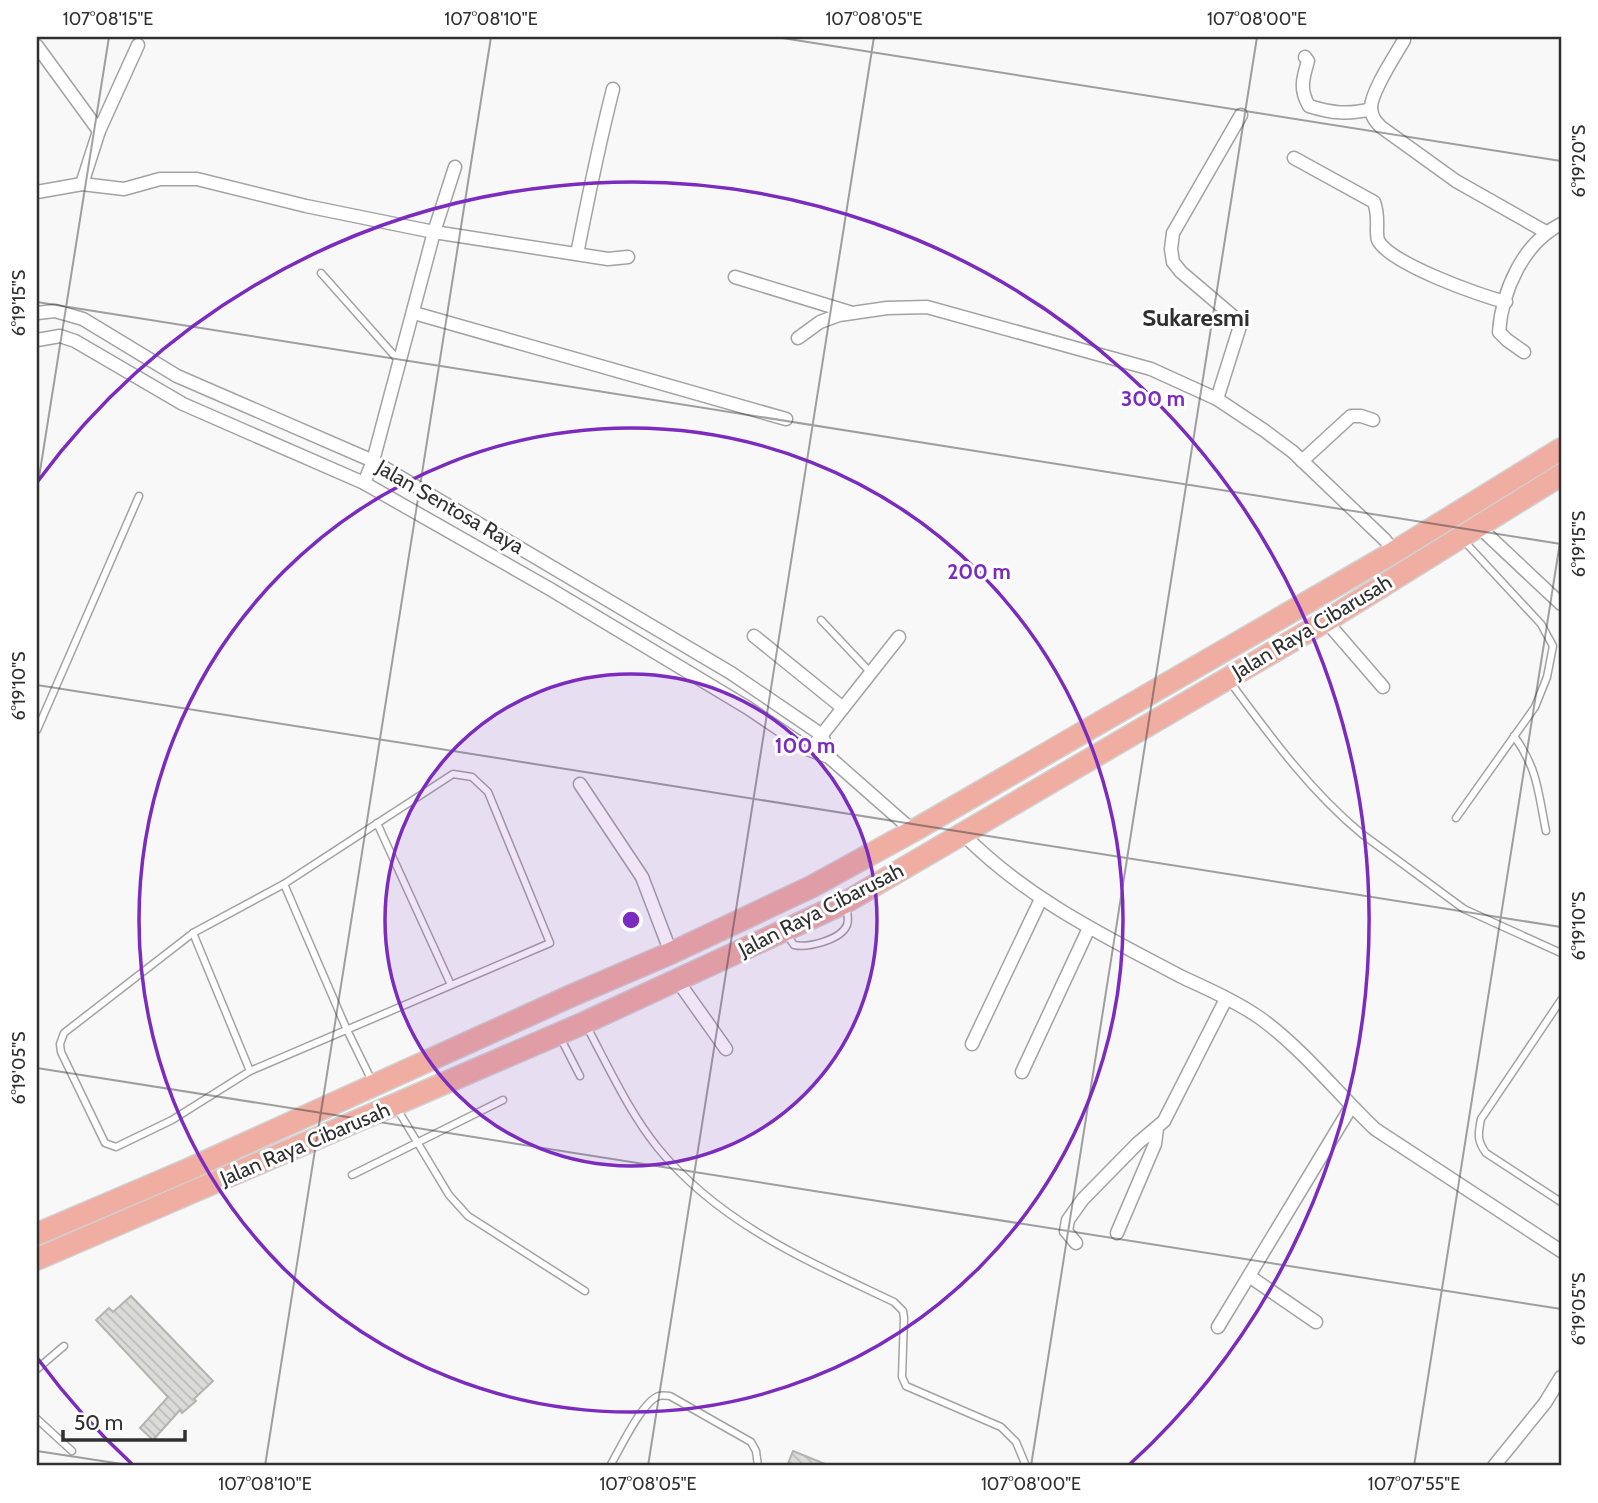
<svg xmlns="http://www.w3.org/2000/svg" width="1598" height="1503" viewBox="0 0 1598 1503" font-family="Cabin,sans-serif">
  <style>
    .building { fill: url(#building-back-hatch); stroke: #b4b3b2; stroke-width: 2 }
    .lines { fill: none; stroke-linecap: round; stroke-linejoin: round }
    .service-casing { stroke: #a3a3a4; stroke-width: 9 }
    .minor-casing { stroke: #a3a3a4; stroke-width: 15 }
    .primary-casing { stroke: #d1d1d1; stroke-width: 24 }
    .service { stroke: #fff; stroke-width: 6 }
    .minor { stroke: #fff; stroke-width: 12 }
    .primary { stroke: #f0ada2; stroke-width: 21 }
    .ticks { fill: none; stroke: #303030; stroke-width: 2; stroke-opacity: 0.45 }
    .ring { fill: none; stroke: #7b2cbf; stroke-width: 3.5 }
    .labels { text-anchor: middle; stroke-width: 6; stroke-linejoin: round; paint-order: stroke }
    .street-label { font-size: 21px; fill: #303030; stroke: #fff }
    .quarter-label { font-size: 24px; font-weight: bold; fill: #303030; stroke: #fff }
    .centre { fill: #7b2cbf; stroke: #fff; stroke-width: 3.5 }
    .ring-label { font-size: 21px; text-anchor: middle; font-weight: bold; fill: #7b2cbf; stroke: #fff; stroke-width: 6; stroke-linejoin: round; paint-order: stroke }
    .neatline { fill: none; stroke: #303030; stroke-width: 2.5 }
    .ticks-label { font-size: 18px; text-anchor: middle; fill: #303030 }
  </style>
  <defs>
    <pattern id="building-back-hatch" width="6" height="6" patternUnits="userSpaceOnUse" patternTransform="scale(1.75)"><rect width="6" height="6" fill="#dbdbda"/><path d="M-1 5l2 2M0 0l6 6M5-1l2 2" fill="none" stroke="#bcbcbb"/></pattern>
  </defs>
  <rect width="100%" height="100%" fill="#f8f8f9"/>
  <g class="building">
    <polygon points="131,1296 213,1381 194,1399 196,1401 182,1413 180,1410 153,1440 140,1428 168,1397 96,1320 109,1308 113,1312"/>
    <polygon points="793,1451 830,1466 787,1466"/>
  </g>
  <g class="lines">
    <g class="service-casing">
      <g id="service">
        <polyline points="321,273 400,362"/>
        <polyline points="821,620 871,673"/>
        <path d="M1230,682c40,54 80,109 132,152l102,75 97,44"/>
        <polyline points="37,730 139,496"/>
        <path d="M1514,736c24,33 24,56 32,95"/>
        <polygon points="453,774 472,777 488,792 550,943 250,1071 172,1120 116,1147 105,1143 61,1052 60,1044 64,1033 193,933 284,884"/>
        <polyline points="1456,818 1535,707 1547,677 1553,646 1541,624 1464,541"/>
        <polyline points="377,823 451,985"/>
        <polyline points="284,884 347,1030 372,1081"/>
        <polyline points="193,933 250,1071"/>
        <path d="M787,935l7,10c14,3 47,-5 53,-20 2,-5 0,-12 0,-17"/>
        <path d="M1561,1000l-80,119c-3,15 -4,22 5,34l75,49"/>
        <path d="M587,1027c22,41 42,85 71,121 62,76 150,113 236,154l9,9 1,7 -2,59 4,9 95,41 15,15 10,24"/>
        <polyline points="560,1037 580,1076"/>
        <polyline points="396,1107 449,1195 468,1216 585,1291"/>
        <polyline points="352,1175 503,1100"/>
        <polyline points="37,1369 64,1346"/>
        <polyline points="37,1419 72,1451"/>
        <path d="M610,1466c9,-15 32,-65 49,-70 3,-1 9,0 11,0l81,46 5,9 2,15"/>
      </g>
    </g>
    <g class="minor-casing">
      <g id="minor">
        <path d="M1404,37v3c-9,16 -32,50 -33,67 0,9 4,14 10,20l75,54 90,51"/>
        <polyline points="37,46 99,131"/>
        <path d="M1305,57l3,4c-5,17 -9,28 1,45 22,7 39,9 62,3"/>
        <path d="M1294,158l80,44c6,16 1,29 4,38 11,23 102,56 128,62"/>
        <polyline points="82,184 99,131 138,45"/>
        <polyline points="37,192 82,184 124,189 160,179 197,179 306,206 434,232 608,259 628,257"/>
        <path d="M577,254c11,-56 22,-110 36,-165"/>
        <polyline points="735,277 849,312"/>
        <polyline points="37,313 55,311 83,319 177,376 373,461 731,673 822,735 829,757"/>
        <polyline points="414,313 786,419"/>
        <polyline points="798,338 820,322 839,315 887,308 927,307 1151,369 1217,399 1265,431 1293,452 1385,540 1394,552"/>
        <polyline points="37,340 60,336 75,341 183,404 364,483 550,589 748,708 810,750 829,757 913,831"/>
        <path d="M1524,352l-17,-12 -8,-8c3,-41 24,-89 62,-108"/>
        <polyline points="1217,399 1241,323 1181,272 1173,262 1171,249 1173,233 1241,115"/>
        <polyline points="1302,461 1351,416 1361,416 1373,420"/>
        <polyline points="364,483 373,461 434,232 455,167"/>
        <polyline points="1478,526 1561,604"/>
        <polyline points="1326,621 1383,687"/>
        <polyline points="754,636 843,708"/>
        <polyline points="817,741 899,637"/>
        <polyline points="580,784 642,877 671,953"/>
        <path d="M963,834c63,64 139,101 217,142 27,13 56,25 80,42 43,31 77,75 115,111l186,122"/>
        <polyline points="677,980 726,1049"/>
        <polyline points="972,1044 1041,899"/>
        <polyline points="1022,1072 1089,928"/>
        <polyline points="1117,1233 1155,1144 1157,1128"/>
        <polyline points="1076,1243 1066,1231 1068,1220 1083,1199 1138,1143 1164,1121 1226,999"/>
        <polyline points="1249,1276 1316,1322"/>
        <polyline points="1218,1327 1351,1107"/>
        <polyline points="1494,1466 1545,1403 1561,1377"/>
      </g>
    </g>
    <g class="primary-casing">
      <g id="primary">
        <polyline points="37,1234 187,1170 573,995 671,953 811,887 913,831 1394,552 1561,449"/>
        <polyline points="37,1259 584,1023 846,902 1326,621 1561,475"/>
      </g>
    </g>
    <use href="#service" class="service"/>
    <use href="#minor" class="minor"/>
    <use href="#primary" class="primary"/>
  </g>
  <path class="ticks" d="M776,37l785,124M37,302l1524,242M37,490l72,-453M37,685l1524,242M37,1068l1524,241M37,1451l98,15M265,1466l226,-1429M648,1466l226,-1429M1031,1466l226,-1429M1414,1466l147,-930"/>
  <circle cx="631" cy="920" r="246" fill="#7b2cbf" fill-opacity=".12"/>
  <g class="ring">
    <circle cx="631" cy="920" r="246"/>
    <circle cx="631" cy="920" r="492"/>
    <path d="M132 1464A738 738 0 0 1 38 1359M38 481A738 738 0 1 1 1130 1464"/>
  </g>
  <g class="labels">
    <g class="street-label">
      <text transform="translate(450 507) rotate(30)" y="7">Jalan Sentosa Raya</text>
      <text transform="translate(1312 627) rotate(-31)" y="7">Jalan Raya Cibarusah</text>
      <text transform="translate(821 910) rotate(-27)" y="7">Jalan Raya Cibarusah</text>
      <text transform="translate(305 1144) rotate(-23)" y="7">Jalan Raya Cibarusah</text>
    </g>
    <g class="quarter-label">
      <text x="1196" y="326">Sukaresmi</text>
    </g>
  </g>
  <circle cx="631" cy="920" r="10" class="centre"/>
  <g class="ring-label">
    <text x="1153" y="406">300 m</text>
    <text x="979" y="579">200 m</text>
    <text x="805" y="753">100 m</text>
  </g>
  <rect width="1598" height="1503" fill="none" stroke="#ffffff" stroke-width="77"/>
  <path d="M63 1430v10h122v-10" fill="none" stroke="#303030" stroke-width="3.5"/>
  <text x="74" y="1430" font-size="21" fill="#303030" stroke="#ffffff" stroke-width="5" paint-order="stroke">50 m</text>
  <rect x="38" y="38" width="1522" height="1426" class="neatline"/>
  <g class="ticks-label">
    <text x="108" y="25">107°08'15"E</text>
    <text x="491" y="25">107°08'10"E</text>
    <text x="874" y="25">107°08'05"E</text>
    <text x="1257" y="25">107°08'00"E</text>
    <text transform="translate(1579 161) rotate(-90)" y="6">6°19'20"S</text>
    <text transform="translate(19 303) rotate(-90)" y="6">6°19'15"S</text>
    <text transform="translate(1579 544) rotate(-90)" y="6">6°19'15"S</text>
    <text transform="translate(19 686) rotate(-90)" y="6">6°19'10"S</text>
    <text transform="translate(1579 926) rotate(-90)" y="6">6°19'10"S</text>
    <text transform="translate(19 1068) rotate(-90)" y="6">6°19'05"S</text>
    <text transform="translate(1579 1309) rotate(-90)" y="6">6°19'05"S</text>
    <text x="265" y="1490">107°08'10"E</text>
    <text x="648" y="1490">107°08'05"E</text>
    <text x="1031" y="1490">107°08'00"E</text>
    <text x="1414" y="1490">107°07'55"E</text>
  </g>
</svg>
